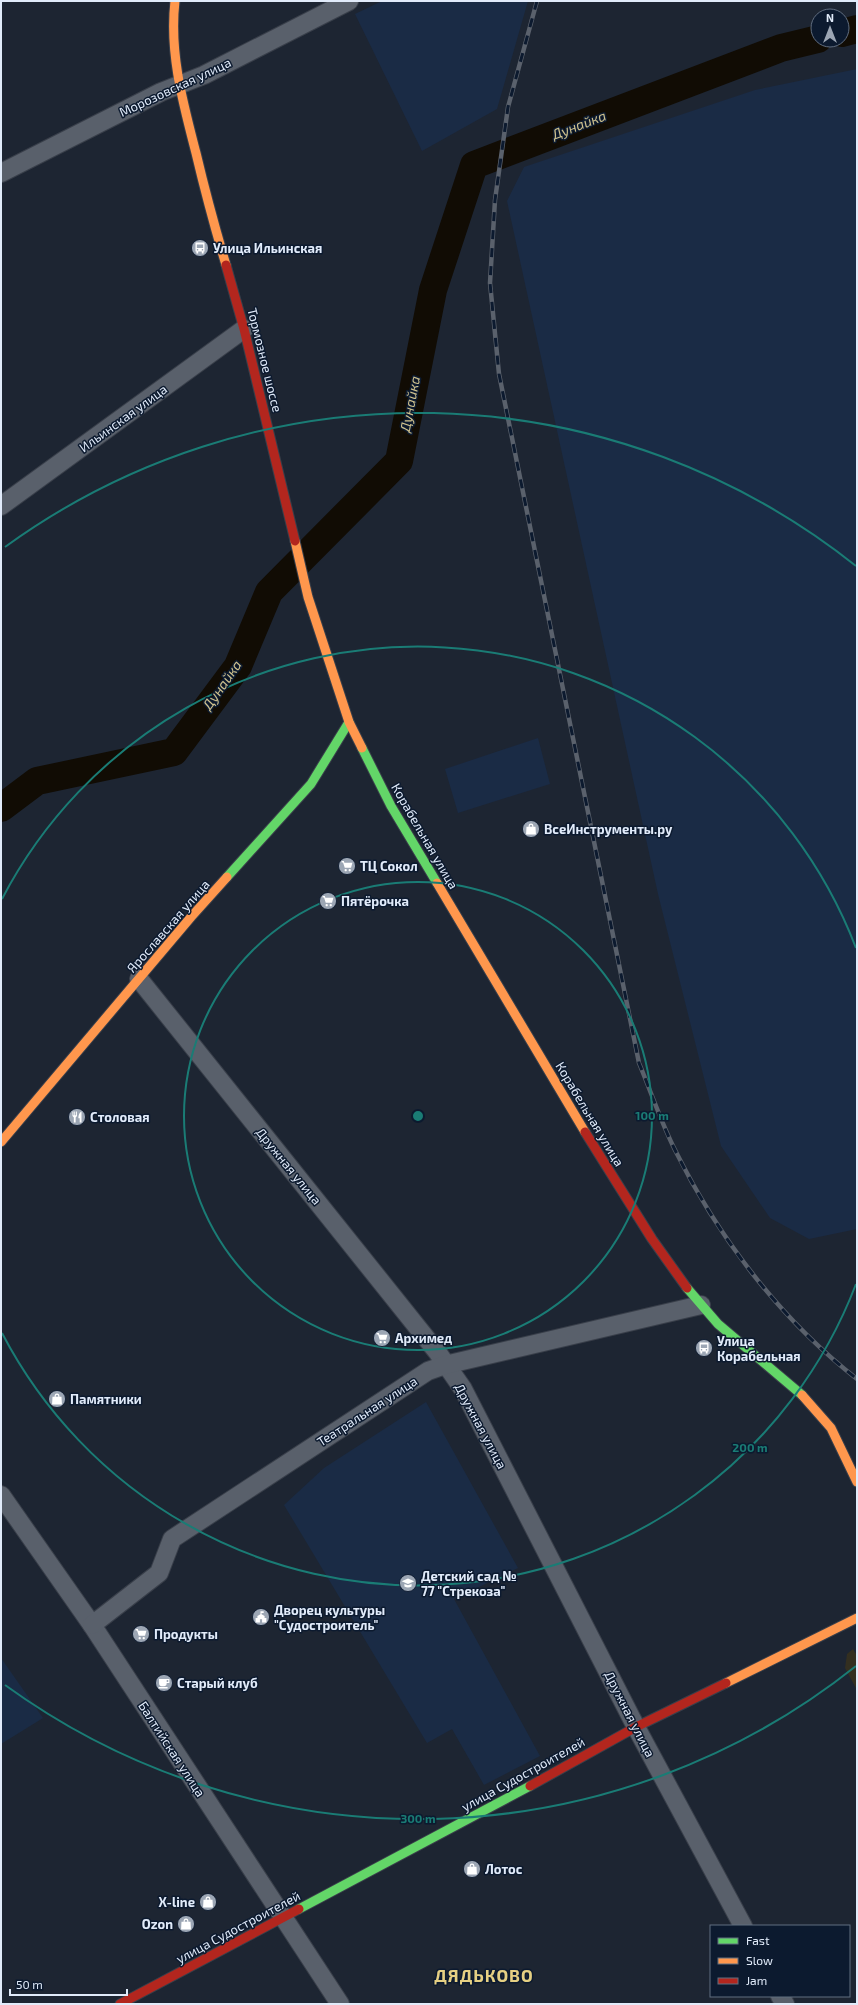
<svg xmlns="http://www.w3.org/2000/svg" width="858" height="2005" viewBox="0 0 858 2005" font-family="'Exo 2',sans-serif">
  <style>
    .built { fill: #1a2b45 }
    .green { fill: #332f20 }
    .lines { fill: none; stroke-linecap: round; stroke-linejoin: round }
    .river { stroke: #110c04; stroke-width: 28 }
    .street-casing { stroke: #393f4a; stroke-width: 20 }
    .fast-casing { stroke: #393f4a; stroke-width: 11 }
    .slow-casing { stroke: #393f4a; stroke-width: 11 }
    .jam-casing { stroke: #393f4a; stroke-width: 11 }
    .street { stroke: #59606b; stroke-width: 18 }
    .fast { stroke: #63d668; stroke-width: 9 }
    .slow { stroke: #ff974d; stroke-width: 9 }
    .jam { stroke: #b3261e; stroke-width: 9 }
    .rail-casing { stroke: #5a616c; stroke-width: 4.5 }
    .rail { stroke: #0c1a2f; stroke-width: 3; stroke-dasharray: 9; stroke-linecap: butt }
    .ring { fill: none; stroke: #1a7c75; stroke-width: 2 }
    .labels { text-anchor: middle; stroke-width: 3; stroke-linejoin: round; paint-order: stroke }
    .street-label { font-size: 13px; fill: #e1ebfa; stroke: #0c1a2f }
    .poi-label { font-size: 13px; font-weight: bold; fill: #e1ebfa; stroke: #0c1a2f; text-anchor: start }
    .water-label { font-size: 14px; font-style: italic; fill: #d0c28e; stroke: #0c1a2f }
    .district-label { font-size: 17px; font-weight: bold; letter-spacing: 1px; fill: #e6d083; stroke: #0c1a2f }
    .centre { fill: #1a7c75; stroke: #0c1a2f; stroke-width: 2 }
    .ring-label { font-size: 12px; text-anchor: middle; font-weight: bold; fill: #1a7c75; stroke: #0c1a2f; stroke-width: 3; stroke-linejoin: round; paint-order: stroke }
  </style>
  <rect width="100%" height="100%" fill="#1d2532"/>
  <g class="built">
    <polygon points="382,1 528,1 497,109 422,151 355,14"/>
    <polygon points="857,69 857,1229 809,1239 770,1218 721,1146 658,894 507,201 524,167 755,90"/>
    <polygon points="538,738 550,784 458,813 445,769"/>
    <polygon points="426,1402 518,1568 454,1599 540,1756 484,1785 452,1729 427,1743 284,1505 324,1468"/>
    <polygon points="1,1658 43,1718 1,1744"/>
  </g>
  <polygon class="green" points="853,1649 857,1656 857,1690 845,1668 847,1654"/>
  <g class="lines">
    <g class="river">
      <polyline points="842,33 857,29"/>
      <polyline points="1,808 37,781 174,752 238,666 269,592 399,461 433,290 474,165 781,48 818,39"/>
    </g>
    <g class="street-casing">
      <g id="street">
        <polyline points="1,173 161,92 204,75 349,1"/>
        <polyline points="1,506 244,329"/>
        <polyline points="139,979 438,1353 463,1389 636,1727 743,1926"/>
        <polyline points="1,1495 92,1625 340,2004"/>
        <polyline points="92,1625 159,1573 172,1539 428,1371 445,1365 701,1305"/>
        <polyline points="780,1996 785,2004"/>
      </g>
    </g>
    <g class="fast-casing">
      <g id="fast">
        <polyline points="362,748 391,806 437,883"/>
        <polyline points="227,877 311,784 349,722"/>
        <polyline points="687,1288 718,1324 802,1395"/>
        <polyline points="299,1909 530,1786"/>
      </g>
    </g>
    <g class="slow-casing">
      <g id="slow">
        <path d="M175,1c-6,52 8,102 21,152 9,38 19,75 30,112"/>
        <polyline points="295,541 308,597 349,722 362,748"/>
        <polyline points="437,883 585,1132"/>
        <polyline points="1,1142 191,917 227,877"/>
        <polyline points="802,1395 831,1428 857,1482"/>
        <polyline points="726,1683 857,1618"/>
      </g>
    </g>
    <g class="jam-casing">
      <g id="jam">
        <polyline points="226,265 244,329 295,541"/>
        <polyline points="585,1132 652,1239 687,1288"/>
        <polyline points="530,1786 636,1727 726,1683"/>
        <polyline points="120,2004 299,1909"/>
      </g>
    </g>
    <use href="#street" class="street"/>
    <use href="#fast" class="fast"/>
    <use href="#slow" class="slow"/>
    <use href="#jam" class="jam"/>
    <g class="rail-casing">
      <path id="rail" d="M537,1l-29,106 -13,93 -5,83 9,91 140,689c12,29 22,59 36,87 43,87 105,169 182,229"/>
    </g>
    <use href="#rail" class="rail"/>
  </g>
  <g class="ring">
    <circle cx="418" cy="1116" r="234"/>
    <path d="M856 1284A469 469 0 0 1 2 1333M2 899A469 469 0 0 1 856 948"/>
    <path d="M856 1666A703 703 0 0 1 5 1685M5 547A703 703 0 0 1 856 566"/>
  </g>
  <defs>
    <g id="bus-disc" transform="scale(0.9)"><circle r="9.5" fill="#9ca6b4" stroke="#0c1a2f"/><path d="M-5-6H5V4H4V6H2V4H-2V6H-4V4H-5ZM-3.5-4V0h7V-4ZM-3.5 1.2v1.5H-2V1.2ZM2 1.2v1.5H3.5V1.2Z" fill="#fff"/></g>
    <g id="shop-disc" transform="scale(0.9)"><circle r="9.5" fill="#9ca6b4" stroke="#0c1a2f"/><path d="M-5-2.5h2.3a2.7 3.5 0 0 1 5.4 0H5L5.5 6h-11ZM-1.5-2.5h3a1.5 2.3 0 0 0-3 0Z" fill="#fff"/></g>
    <g id="supermarket-disc" transform="scale(0.9)"><circle r="9.5" fill="#9ca6b4" stroke="#0c1a2f"/><path d="M-6-5.5h2.5l.6 2H6L4.5 2H-2.5L-4.4-4H-6ZM-1.5 3.2a1.3 1.3 0 1 0 .1 0ZM3 3.2a1.3 1.3 0 1 0 .1 0Z" fill="#fff"/></g>
    <g id="restaurant-disc" transform="scale(0.9)"><circle r="9.5" fill="#9ca6b4" stroke="#0c1a2f"/><path d="M-5-6h1v4h1v-4h1v4h1v-4h1v5L-1.5 .5V6h-2V.5L-5-1ZM5-6V6H3V1.5H1.5Q1.5-4 5-6Z" fill="#fff"/></g>
    <g id="school-disc" transform="scale(0.9)"><circle r="9.5" fill="#9ca6b4" stroke="#0c1a2f"/><path d="M0-5L7-2L0 1L-7-2ZM-4 1L0 2.5L4 1V4Q0 6-4 4Z" fill="#fff"/></g>
    <g id="civic-disc" transform="scale(0.9)"><circle r="9.5" fill="#9ca6b4" stroke="#0c1a2f"/><path d="M-.6-6.5H3V-4.5H.6V-3L4-1V1h2V6H-6V1h2V-1L-.6-3ZM-1.2 2.5V6h2.4V2.5Z" fill="#fff"/></g>
    <g id="cafe-disc" transform="scale(0.9)"><circle r="9.5" fill="#9ca6b4" stroke="#0c1a2f"/><path d="M-5.5-4.5H6V0H3Q3 3.5 0 3.5H-2.5Q-5.5 3.5-5.5 0ZM3-3.2v2h1.7v-2ZM-6 4.5H4V6H-6Z" fill="#fff"/></g>
  </defs>
  <g fill-rule="evenodd">
    <use href="#bus-disc" x="200" y="248"/>
    <use href="#shop-disc" x="531" y="829"/>
    <use href="#supermarket-disc" x="347" y="866"/>
    <use href="#supermarket-disc" x="328" y="901"/>
    <use href="#restaurant-disc" x="77" y="1117"/>
    <use href="#supermarket-disc" x="382" y="1338"/>
    <use href="#bus-disc" x="704" y="1348"/>
    <use href="#shop-disc" x="57" y="1399"/>
    <use href="#school-disc" x="408" y="1583"/>
    <use href="#civic-disc" x="261" y="1617"/>
    <use href="#supermarket-disc" x="141" y="1634"/>
    <use href="#cafe-disc" x="164" y="1683"/>
    <use href="#shop-disc" x="472" y="1869"/>
    <use href="#shop-disc" x="208" y="1902"/>
    <use href="#shop-disc" x="186" y="1924"/>
  </g>
  <g class="labels">
    <g class="street-label">
      <text transform="translate(175 87) rotate(-25)" y="5">Морозовская улица</text>
      <text transform="translate(265 360) rotate(76)" y="5">Тормозное шоссе</text>
      <text transform="translate(123 418) rotate(-36)" y="5">Ильинская улица</text>
      <text transform="translate(425 836) rotate(60)" y="5">Корабельная улица</text>
      <text transform="translate(168 926) rotate(-49)" y="5">Ярославская улица</text>
      <text transform="translate(590 1114) rotate(59)" y="5">Корабельная улица</text>
      <text transform="translate(289 1166) rotate(51)" y="5">Дружная улица</text>
      <text transform="translate(367 1411) rotate(-33)" y="5">Театральная улица</text>
      <text transform="translate(481 1426) rotate(62)" y="5">Дружная улица</text>
      <text transform="translate(630 1714) rotate(63)" y="5">Дружная улица</text>
      <text transform="translate(172 1749) rotate(57)" y="5">Балтийская улица</text>
      <text transform="translate(523 1774) rotate(-29)" y="5">улица Судостроителей</text>
      <text transform="translate(238 1927) rotate(-28)" y="5">улица Судостроителей</text>
    </g>
    <g class="poi-label">
      <text x="213" y="253">Улица Ильинская</text>
      <text x="544" y="834">ВсеИнструменты.ру</text>
      <text x="360" y="871">ТЦ Сокол</text>
      <text x="341" y="906">Пятёрочка</text>
      <text x="90" y="1122">Столовая</text>
      <text x="395" y="1343">Архимед</text>
      <text x="717" y="1346">Улица<tspan x="717" dy="15">Корабельная</tspan></text>
      <text x="70" y="1404">Памятники</text>
      <text x="421" y="1581">Детский сад №<tspan x="421" dy="15">77 "Стрекоза"</tspan></text>
      <text x="274" y="1615">Дворец культуры<tspan x="274" dy="15">"Судостроитель"</tspan></text>
      <text x="154" y="1639">Продукты</text>
      <text x="177" y="1688">Старый клуб</text>
      <text x="485" y="1874">Лотос</text>
      <text x="195" y="1907" text-anchor="end">X-line</text>
      <text x="173" y="1929" text-anchor="end">Ozon</text>
    </g>
    <g class="water-label">
      <text transform="translate(579 125) rotate(-21)" y="5">Дунайка</text>
      <text transform="translate(410 404) rotate(-79)" y="5">Дунайка</text>
      <text transform="translate(222 685) rotate(-55)" y="5">Дунайка</text>
    </g>
    <g class="district-label">
      <text x="484" y="1982">ДЯДЬКОВО</text>
    </g>
  </g>
  <circle cx="418" cy="1116" r="6" class="centre"/>
  <g class="ring-label">
    <text x="652" y="1120">100 m</text>
    <text x="750" y="1452">200 m</text>
    <text x="418" y="1823">300 m</text>
  </g>
  <rect width="858" height="2005" fill="none" stroke="#e1ebfa" stroke-width="4"/>
  <rect x="710" y="1925" width="140" height="72" fill="#0c1a2f" stroke="#616e80"/>
  <rect x="718" y="1938" width="20" height="6" fill="#63d668" stroke="#616e80"/>
  <text x="746" y="1945" font-size="12" fill="#e1ebfa">Fast</text>
  <rect x="718" y="1958" width="20" height="6" fill="#ff974d" stroke="#616e80"/>
  <text x="746" y="1965" font-size="12" fill="#e1ebfa">Slow</text>
  <rect x="718" y="1978" width="20" height="6" fill="#b3261e" stroke="#616e80"/>
  <text x="746" y="1985" font-size="12" fill="#e1ebfa">Jam</text>
  <g transform="translate(830 28)"><circle r="19" fill="#0c1a2f" stroke="#616e80"/>
  <path d="M0-3L7 15L0 10L-7 15Z" fill="#9ca6b4"/>
  <text y="-6" font-size="11" font-weight="bold" text-anchor="middle" fill="#e1ebfa">N</text>
  </g>
  <path d="M10 1989v6h117v-6" fill="none" stroke="#e1ebfa" stroke-width="2"/>
  <text x="16" y="1989" font-size="12" fill="#e1ebfa" stroke="#0c1a2f" stroke-width="3" paint-order="stroke">50 m</text>
</svg>
